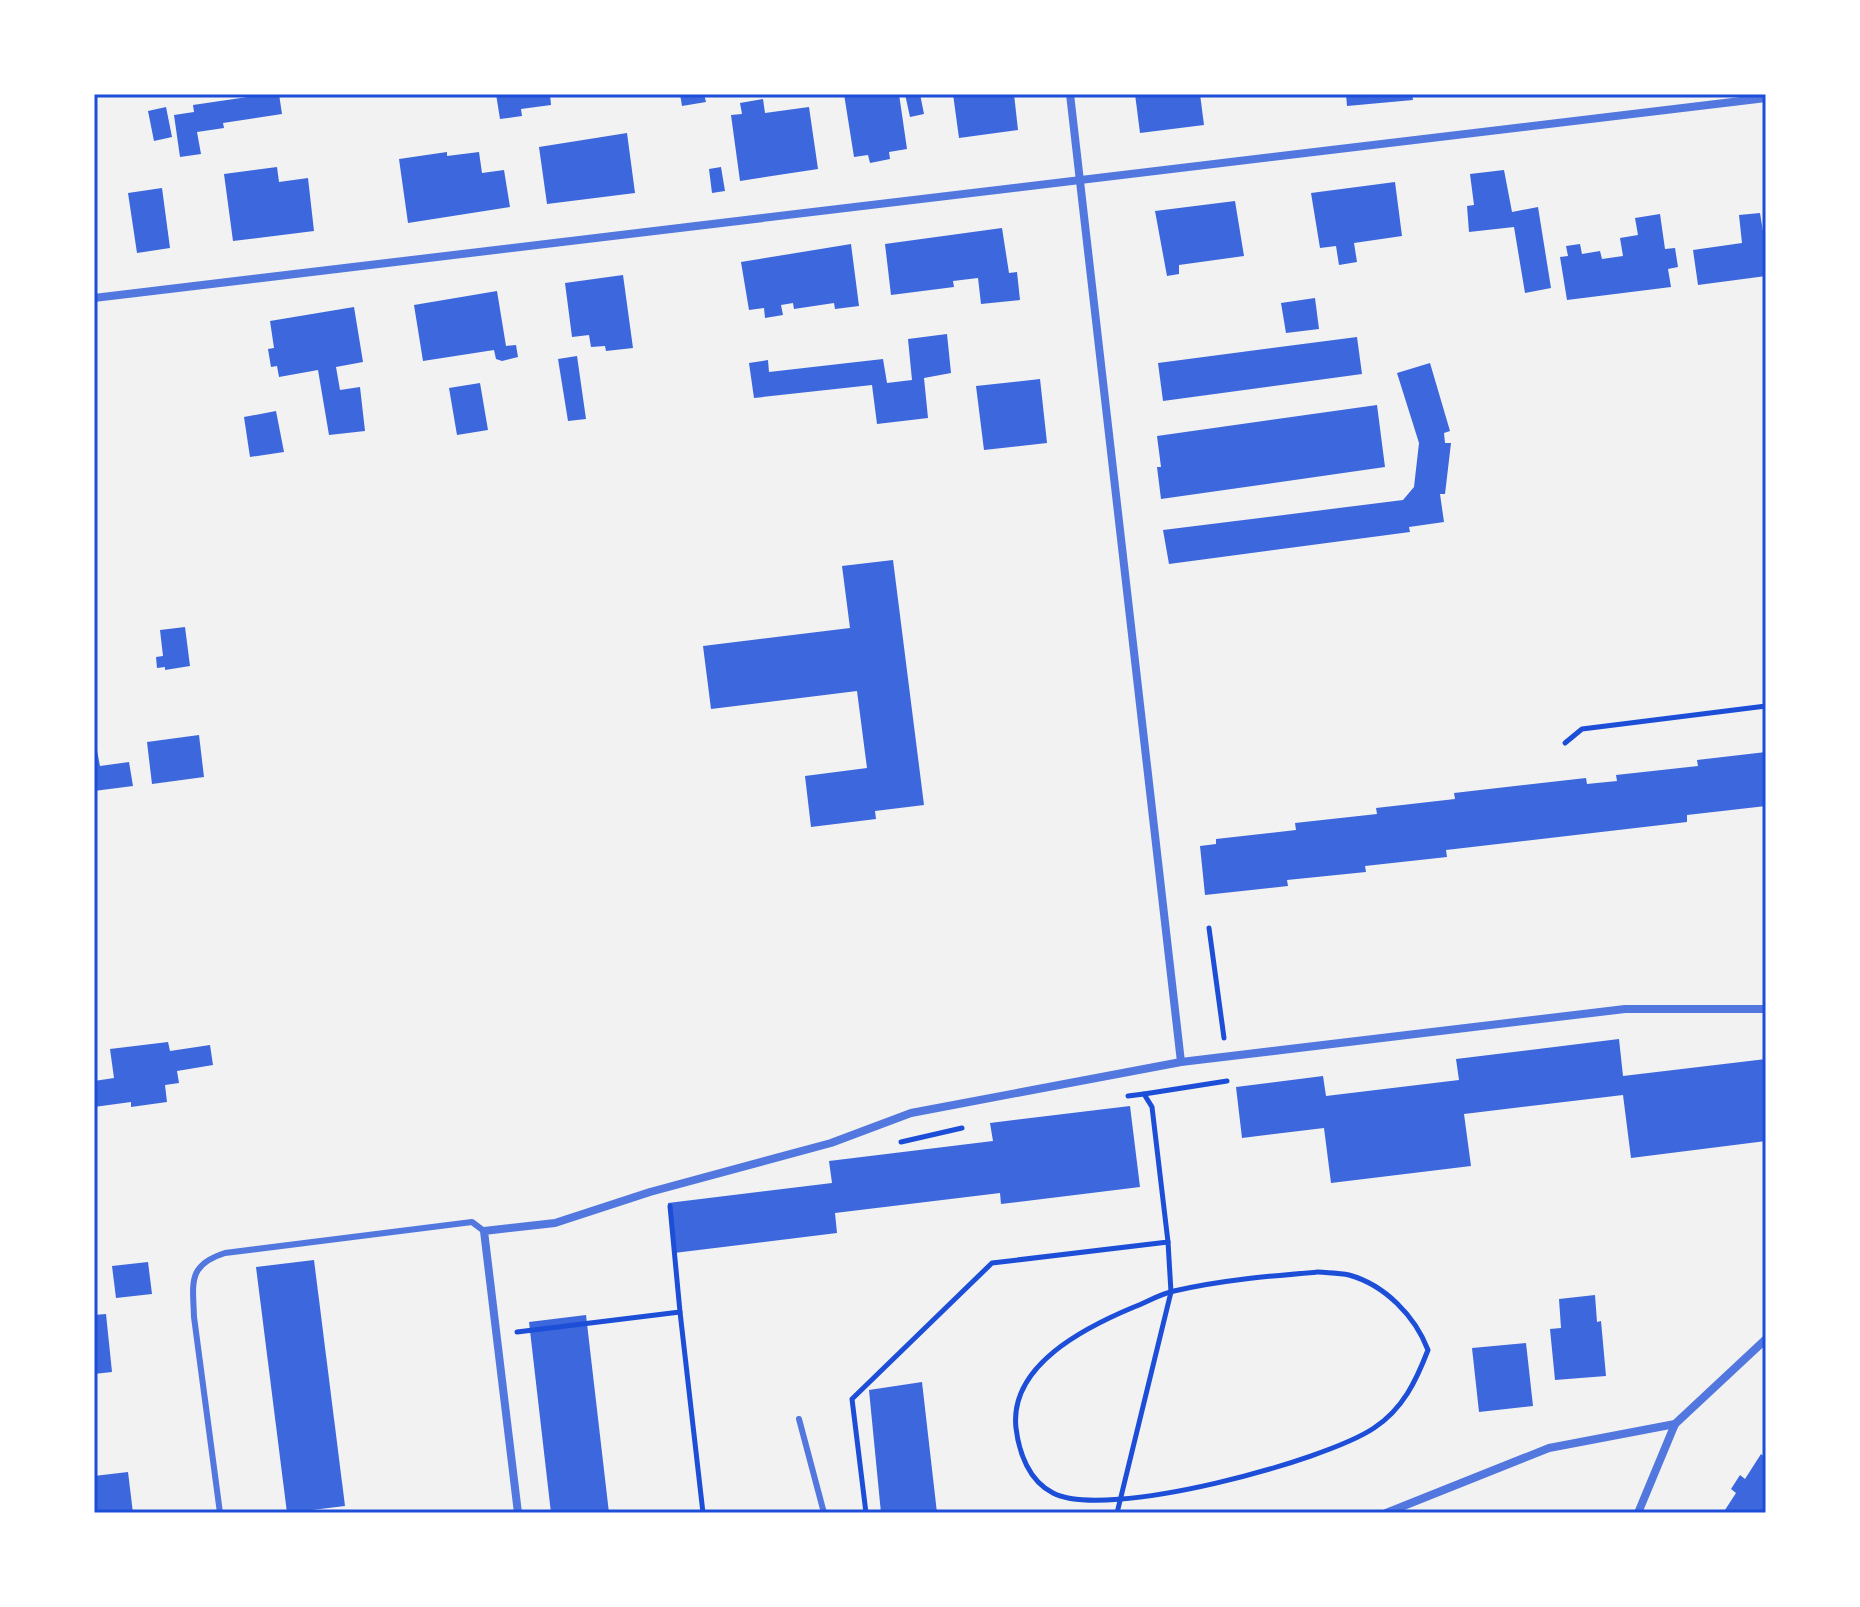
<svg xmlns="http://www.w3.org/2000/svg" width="1860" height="1607" viewBox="0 0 1860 1607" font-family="'Noto Sans',sans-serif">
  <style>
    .building { fill: #3d67dc }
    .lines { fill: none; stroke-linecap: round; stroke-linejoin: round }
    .path { stroke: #1d4ed8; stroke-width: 5 }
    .service { stroke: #5277de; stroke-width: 6 }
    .minor { stroke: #5277de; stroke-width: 8 }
    .neatline { fill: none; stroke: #1d4ed8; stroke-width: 3 }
  </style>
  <rect width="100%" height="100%" fill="#f2f2f2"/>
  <g class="building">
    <polygon points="267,94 279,94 282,114 223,123 224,128 197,132 201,154 180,157 174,115 194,112 193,105"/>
    <polygon points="496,94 550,94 551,105 521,109 522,116 500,119"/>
    <polygon points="680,94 704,94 706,102 682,106"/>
    <polygon points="844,94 899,94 907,149 889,152 890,159 870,163 868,155 854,157"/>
    <polygon points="905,94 920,94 924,114 910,117"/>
    <polygon points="953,94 1014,94 1018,130 959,138"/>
    <polygon points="1135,94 1200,94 1204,125 1140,133"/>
    <polygon points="1346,94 1412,94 1413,100 1347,106"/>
    <polygon points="763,99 765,113 809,107 818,169 740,181 731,115 742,114 740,103"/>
    <polygon points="166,107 172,137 154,141 148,111"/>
    <polygon points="627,133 635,193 547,204 539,147"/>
    <polygon points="447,152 447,156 479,152 482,173 504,170 510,207 408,223 399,159"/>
    <polygon points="277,167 279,182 308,178 314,231 233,241 224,174"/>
    <polygon points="721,167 725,191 712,193 709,169"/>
    <polygon points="1504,170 1512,212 1538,207 1551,288 1525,293 1514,227 1469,232 1467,206 1474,205 1470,174"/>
    <polygon points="1395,182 1402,236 1354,243 1357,262 1339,265 1336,246 1320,248 1311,193"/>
    <polygon points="162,188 170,248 137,253 128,193"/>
    <polygon points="1235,201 1244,256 1179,265 1179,274 1167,276 1155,211"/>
    <polygon points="1760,213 1766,250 1766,276 1698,285 1693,250 1742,243 1739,215"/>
    <polygon points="1660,214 1665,249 1675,248 1678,267 1668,269 1671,287 1567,300 1560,257 1568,256 1566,246 1580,244 1582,254 1600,251 1602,259 1623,256 1620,238 1638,235 1635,218"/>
    <polygon points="1002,228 1009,273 1017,272 1020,300 981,304 978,278 953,281 954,287 891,295 885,244"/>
    <polygon points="851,244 859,306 835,309 834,303 794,309 793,303 781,305 783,315 765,318 764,308 749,310 741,262"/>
    <polygon points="623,275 633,348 606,351 605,346 591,347 589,335 572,337 565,283"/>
    <polygon points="497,291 506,346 516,345 518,357 502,361 496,359 494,350 423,361 414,305"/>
    <polygon points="1315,298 1319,329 1286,333 1281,303"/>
    <polygon points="354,307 363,362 336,367 340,390 360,387 365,431 329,435 318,370 279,377 277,366 271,367 268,349 274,348 270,321"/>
    <polygon points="947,334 951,373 924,378 928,418 877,424 872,385 754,398 749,363 768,360 769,372 883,359 887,383 912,380 908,339"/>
    <polygon points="1357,337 1362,374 1163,401 1158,363"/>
    <polygon points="577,356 586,419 568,421 558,359"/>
    <polygon points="1430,363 1450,431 1444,433 1445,443 1451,443 1445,494 1440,494 1444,522 1409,527 1410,532 1169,564 1163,530 1403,500 1414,487 1419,443 1397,373"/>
    <polygon points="1040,379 1047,443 984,450 976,386"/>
    <polygon points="480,383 488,430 457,435 449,388"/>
    <polygon points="1377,405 1385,467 1161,499 1157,467 1161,467 1157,436"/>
    <polygon points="276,411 284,452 250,457 244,417"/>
    <polygon points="893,560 924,805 875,811 876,819 811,827 805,776 867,768 857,691 711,709 703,646 850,628 842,566"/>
    <polygon points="185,627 190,666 165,670 165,667 157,668 156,657 163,656 160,630"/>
    <polygon points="94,735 100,766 129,762 133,786 94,791"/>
    <polygon points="199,735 204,777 152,784 147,742"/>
    <polygon points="1766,752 1766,806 1687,815 1687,822 1446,850 1447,857 1365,866 1366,872 1287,880 1288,886 1205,895 1200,846 1216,844 1216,839 1296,830 1295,823 1377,814 1376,808 1455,799 1454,793 1586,778 1587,784 1617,781 1616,775 1698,766 1697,760"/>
    <polygon points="1619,1039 1623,1076 1766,1059 1766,1141 1631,1158 1623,1095 1464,1114 1471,1166 1331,1183 1324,1128 1242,1138 1236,1087 1323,1076 1326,1096 1459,1080 1456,1059"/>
    <polygon points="168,1042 170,1051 210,1045 213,1065 177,1071 179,1083 165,1085 167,1102 131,1107 131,1102 94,1107 94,1081 114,1078 110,1049"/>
    <polygon points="1130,1106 1140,1187 1001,1204 1000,1193 835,1213 837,1233 674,1253 668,1203 832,1183 829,1161 993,1141 990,1123"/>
    <polygon points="314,1260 345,1506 287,1513 256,1267"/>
    <polygon points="148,1262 152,1294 116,1298 112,1266"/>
    <polygon points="1595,1295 1597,1322 1601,1321 1606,1376 1555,1380 1550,1329 1561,1328 1559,1299"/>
    <polygon points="106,1314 112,1372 94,1374 94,1315"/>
    <polygon points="586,1315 609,1513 551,1513 529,1322"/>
    <polygon points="1526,1343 1533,1406 1479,1412 1472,1348"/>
    <polygon points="922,1382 937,1513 881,1513 869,1390"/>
    <polygon points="1761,1454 1766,1458 1766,1513 1723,1513 1736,1493 1731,1489 1740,1475 1745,1479"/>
    <polygon points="128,1472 133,1513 94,1513 94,1476"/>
  </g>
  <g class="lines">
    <g class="path">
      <polyline points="1565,743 1582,729 1766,706"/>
      <polyline points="1209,928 1224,1038"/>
      <polyline points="1144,1094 1227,1081"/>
      <polyline points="901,1142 962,1128"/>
      <path d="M1318,1272c10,1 21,1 31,3 36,10 66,41 79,75 -12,31 -25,59 -54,78 -49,33 -268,93 -321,65 -24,-12 -34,-40 -37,-65 -7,-63 70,-101 118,-121 13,-5 26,-13 40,-16 47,-11 96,-15 144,-19z"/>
      <polyline points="680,1312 703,1513"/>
      <polyline points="517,1332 680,1312 670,1206"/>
      <polyline points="866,1513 852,1399 992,1263 1168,1242 1152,1107 1144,1094 1128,1096"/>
      <polyline points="1117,1513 1171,1292 1168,1242"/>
    </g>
    <g class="service">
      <polyline points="799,1419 824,1513"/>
      <path d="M220,1513l-26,-196c-1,-34 -7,-52 31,-64l247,-31 12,9"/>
    </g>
    <g class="minor">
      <polyline points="1070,94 1181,1062"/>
      <polyline points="94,298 1766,98"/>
      <polyline points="518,1513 484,1231 555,1223 650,1192 831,1143 911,1113 1181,1062 1625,1009 1766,1009"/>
      <polyline points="1386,1513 1549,1448 1675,1424"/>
      <polyline points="1638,1513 1675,1424 1766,1339"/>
    </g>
  </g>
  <rect width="1860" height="1607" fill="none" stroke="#ffffff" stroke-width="192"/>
  <rect x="96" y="96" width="1668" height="1415" class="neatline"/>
</svg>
